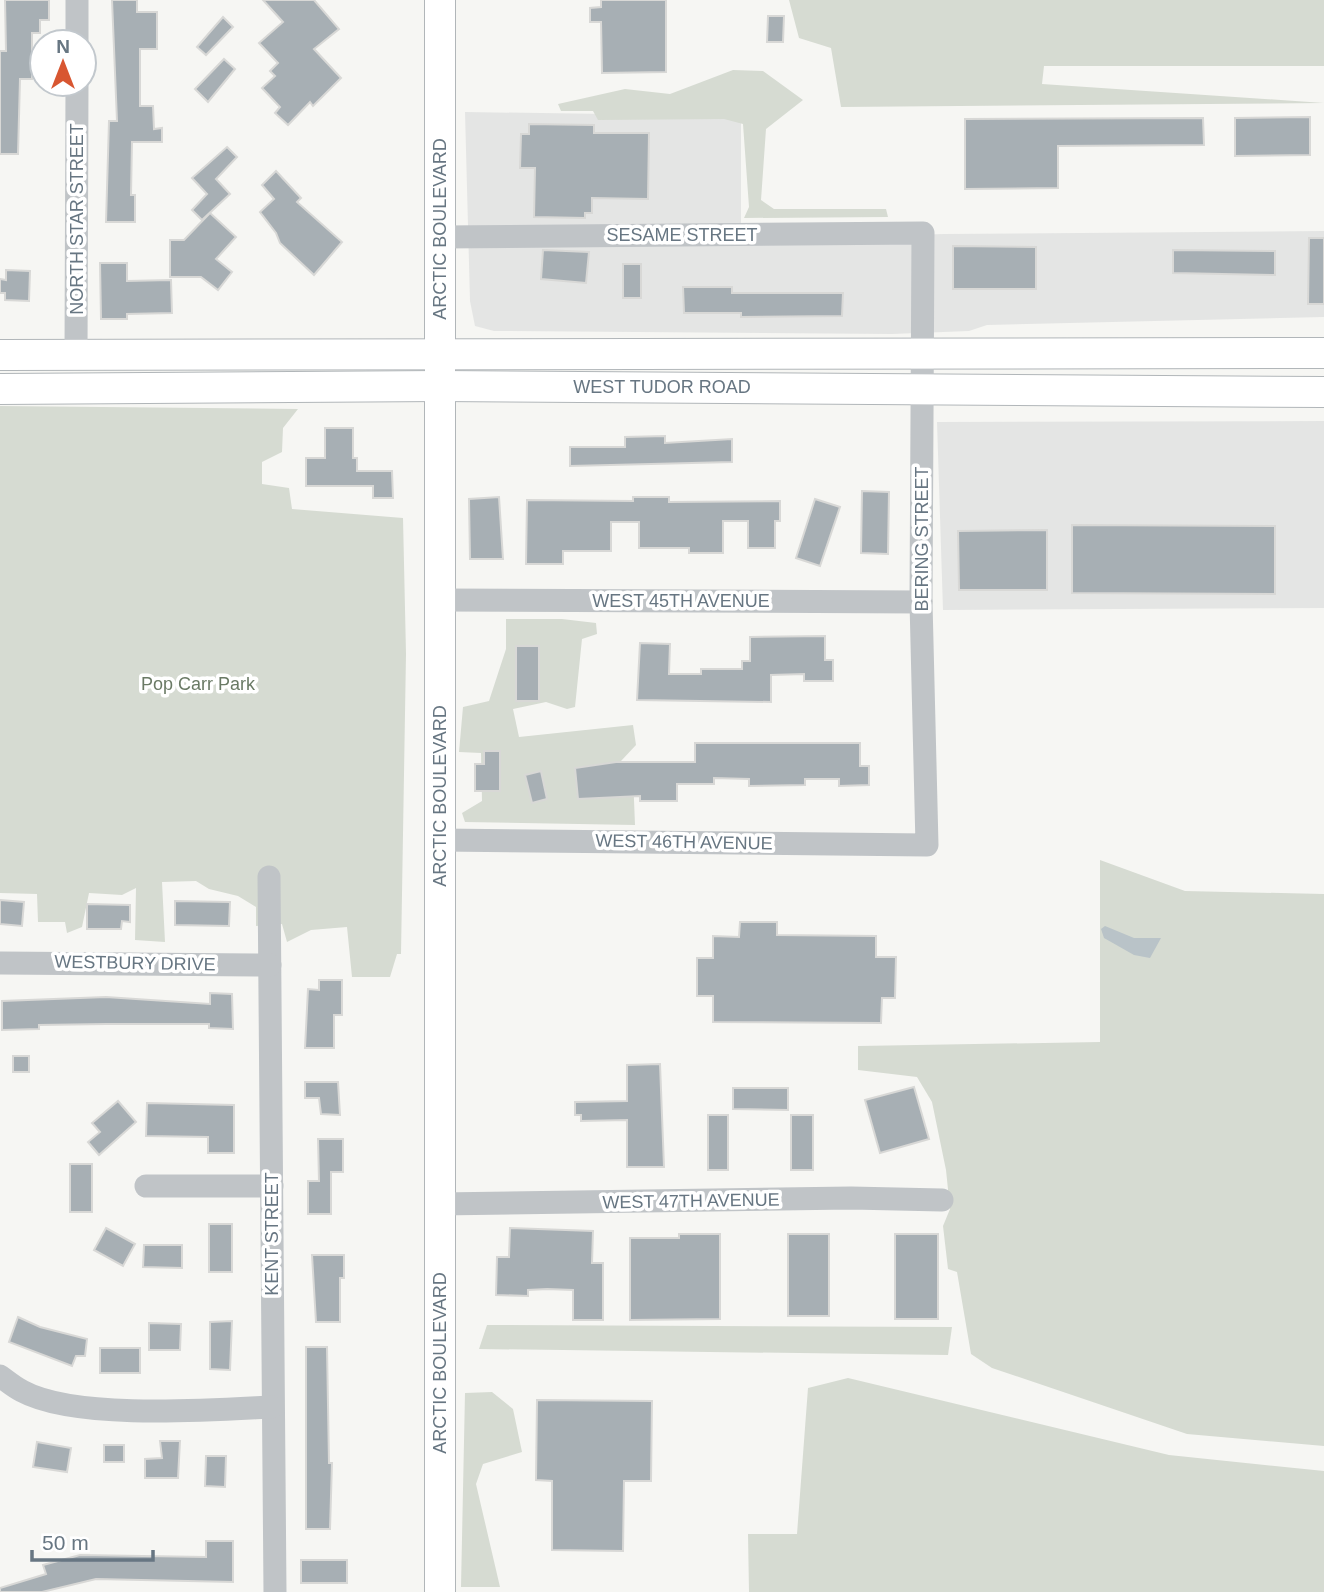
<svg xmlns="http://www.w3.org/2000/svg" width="1324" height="1592" viewBox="0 0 1324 1592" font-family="Helvetica,sans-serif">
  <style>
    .built { fill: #e4e5e4 }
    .green { fill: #d6dbd2 }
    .water { fill: #b9c3c8 }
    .building { fill: #a7afb4; stroke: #d8d8d6; stroke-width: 2 }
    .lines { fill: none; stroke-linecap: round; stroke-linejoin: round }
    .major-casing { stroke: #b1b6b9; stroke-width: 32 }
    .minor { stroke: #c0c4c7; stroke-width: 23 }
    .major { stroke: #fff; stroke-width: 30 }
    .labels { text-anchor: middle; stroke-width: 7; stroke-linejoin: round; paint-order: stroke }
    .street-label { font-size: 18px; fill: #677682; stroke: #fff }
    .park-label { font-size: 18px; fill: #6a7a65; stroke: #fff }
  </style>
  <rect width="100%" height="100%" fill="#f6f6f3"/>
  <g class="built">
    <polygon points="465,112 741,116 741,240 944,234 1324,231 1324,317 987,325 969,331 892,334 494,331 475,326 470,301"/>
    <polygon points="1324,421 1324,608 943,610 937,422"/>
  </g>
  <g class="green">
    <polygon points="789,0 1324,0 1324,66 1044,66 1042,84 1324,103 841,107 831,48 799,38"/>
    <polygon points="733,70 763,71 803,100 766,129 761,200 774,209 886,209 888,217 744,218 749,207 743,124 724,119 598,120 593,111 561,111 558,104 625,89 670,94"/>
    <polygon points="0,406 298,409 283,428 282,452 262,462 262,484 289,488 292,509 403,518 406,654 401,954 397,954 390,977 352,977 347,927 311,930 287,942 282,924 256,926 256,907 238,896 209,889 196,881 162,882 165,942 135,940 136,888 122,895 89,893 82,927 67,933 65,922 38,922 37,894 0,893"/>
    <polygon points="506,619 562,619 596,623 597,634 582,639 575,707 567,709 546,702 513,709 519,737 633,725 636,745 621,761 622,772 633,775 635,825 465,822 462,813 482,801 481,753 459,752 463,707 489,701 506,649"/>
    <polygon points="1100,860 1185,891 1324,894 1324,1446 1187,1434 992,1368 971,1354 957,1272 948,1269 943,1226 950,1209 946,1170 932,1102 917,1077 858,1070 858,1046 1100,1042"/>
    <polygon points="487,1325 952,1327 948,1355 479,1349"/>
    <polygon points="848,1378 1169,1455 1324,1471 1324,1592 749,1592 748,1534 797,1534 808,1388"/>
    <polygon points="492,1392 513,1409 522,1452 483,1464 476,1484 500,1587 461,1587 465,1393"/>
  </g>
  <polygon class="water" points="1105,926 1134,938 1161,938 1150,958 1134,955 1104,938 1101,929"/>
  <g class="building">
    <polygon points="5,0 49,0 49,20 40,20 40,33 32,33 32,79 20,79 18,154 0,154 0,51 6,51"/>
    <polygon points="112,0 137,0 137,12 157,12 157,49 140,49 140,106 153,106 154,129 162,128 162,142 132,142 131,195 135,195 135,222 106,222 109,121 117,121"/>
    <polygon points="263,0 314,0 339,29 314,49 341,78 313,106 310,102 288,125 275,113 280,107 262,88 275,76 270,71 278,63 259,43 283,22"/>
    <polygon points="601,0 666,0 666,72 602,73 601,22 590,22 590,8 601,7"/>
    <polygon points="768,16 784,16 783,42 767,42"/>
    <polygon points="223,17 233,27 206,55 197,47"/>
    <polygon points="224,59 235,69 208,102 195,89"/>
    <polygon points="1310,117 1310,155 1235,156 1235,118"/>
    <polygon points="1203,118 1204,145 1058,146 1058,188 965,189 965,119"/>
    <polygon points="529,124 594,125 594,133 649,133 648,199 592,198 592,213 585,213 585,218 534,217 535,168 520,168 521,134 529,134"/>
    <polygon points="227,147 237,157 216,179 230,194 202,220 192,210 207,194 192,178"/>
    <polygon points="276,171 301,198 297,202 342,242 314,275 280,243 276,233 260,212 274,199 262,185"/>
    <polygon points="210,213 236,237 216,259 232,272 218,290 201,277 170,277 170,240 184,240"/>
    <polygon points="1309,238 1324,238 1324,304 1308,304"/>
    <polygon points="953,246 1036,247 1036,289 953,289"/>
    <polygon points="543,250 589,252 586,283 541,279"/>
    <polygon points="1173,250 1275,251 1275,275 1173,273"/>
    <polygon points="100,263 127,263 127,281 171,280 172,313 127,314 127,319 101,319"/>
    <rect x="623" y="264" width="18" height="34"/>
    <polygon points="6,270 30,271 29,301 5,300 5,293 0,293 0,279 6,280"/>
    <polygon points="683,287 732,287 732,293 843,293 842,316 741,317 741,313 684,313"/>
    <polygon points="325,428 353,428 353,458 357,458 357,471 392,471 393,498 373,498 373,486 306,486 306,458 325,458"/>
    <polygon points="665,436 665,443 732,439 732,462 570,466 570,447 625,447 625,437"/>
    <polygon points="862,491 889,492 888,554 861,553"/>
    <polygon points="499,497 503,559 470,559 469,499"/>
    <polygon points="633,497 669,497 669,502 780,501 780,521 775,521 775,548 748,548 748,521 723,521 723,553 689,553 689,548 639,548 639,522 611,522 611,551 563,551 563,564 526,564 527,500 633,501"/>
    <polygon points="815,499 840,507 820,566 796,558"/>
    <polygon points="1072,525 1275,526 1275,594 1072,593"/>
    <polygon points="1047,530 1047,590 959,590 958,531"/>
    <polygon points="825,636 825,660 833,660 833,681 804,681 804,674 771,675 771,702 637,700 640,643 670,644 669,674 701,674 701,669 742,669 742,661 750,661 750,637"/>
    <rect x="516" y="646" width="23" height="55"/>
    <polygon points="695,743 860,743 860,766 869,766 869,785 839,786 839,779 805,779 805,785 749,786 749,779 714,778 714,784 677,784 677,801 640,801 640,796 578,799 575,768 616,762 695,762"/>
    <polygon points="484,751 500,751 500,791 475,791 475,764 484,764"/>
    <polygon points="541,771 547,799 532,803 525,775"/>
    <polygon points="0,900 24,902 22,926 0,924"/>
    <polygon points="175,901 230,902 229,926 175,925"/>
    <polygon points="87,904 130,905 130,922 122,921 121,929 87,929"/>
    <polygon points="740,922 777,922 777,935 876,936 876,957 896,957 895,998 882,998 881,1023 713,1022 713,996 697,996 697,958 713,958 713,936 739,937"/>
    <polygon points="319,980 342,980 342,1015 334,1015 334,1048 305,1048 308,989 319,990"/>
    <polygon points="210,993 232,994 233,1029 209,1028 209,1024 106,1024 39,1025 39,1029 2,1030 2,1001 106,997 210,1004"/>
    <rect x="13" y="1056" width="16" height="16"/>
    <polygon points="660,1064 664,1167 627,1167 627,1120 581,1121 581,1115 575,1115 575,1102 627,1101 627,1065"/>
    <polygon points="305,1082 338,1082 340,1115 321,1114 319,1098 305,1098"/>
    <polygon points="914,1087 929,1139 880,1153 865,1100"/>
    <polygon points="733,1088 788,1088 788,1110 733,1109"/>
    <polygon points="118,1101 136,1122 99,1155 88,1142 100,1132 92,1123"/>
    <polygon points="147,1103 234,1105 234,1153 208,1153 208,1137 146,1136"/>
    <rect x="708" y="1115" width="20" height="55"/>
    <rect x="791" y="1115" width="22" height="55"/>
    <polygon points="318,1139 343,1139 343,1172 331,1172 331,1214 308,1214 308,1181 319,1181"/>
    <rect x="70" y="1164" width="22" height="48"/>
    <rect x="209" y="1224" width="23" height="48"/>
    <polygon points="106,1228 135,1244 123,1266 94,1250"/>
    <polygon points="510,1228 593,1231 592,1263 603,1263 603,1320 573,1320 573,1290 547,1289 528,1290 528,1296 496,1295 497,1257 509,1257"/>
    <polygon points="679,1234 720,1234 720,1319 630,1320 630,1238 679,1238"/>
    <rect x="788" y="1234" width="41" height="82"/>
    <rect x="895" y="1234" width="43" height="85"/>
    <polygon points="144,1245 182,1245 182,1268 143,1267"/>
    <polygon points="312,1255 344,1255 344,1278 340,1278 340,1322 316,1322"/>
    <polygon points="18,1317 40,1327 87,1339 85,1356 76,1356 72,1366 9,1342"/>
    <polygon points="232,1321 230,1370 210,1369 210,1322"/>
    <polygon points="149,1323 181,1324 180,1350 149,1350"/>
    <polygon points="306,1347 327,1347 329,1463 332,1463 330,1529 306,1529"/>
    <rect x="100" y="1348" width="40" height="25"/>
    <polygon points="537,1400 652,1401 651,1481 624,1481 623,1551 552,1550 552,1481 536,1480"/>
    <polygon points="160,1441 180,1441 178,1478 145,1478 145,1459 162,1458"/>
    <polygon points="37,1442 71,1448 67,1472 33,1467"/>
    <rect x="104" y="1445" width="20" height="17"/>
    <polygon points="206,1456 226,1456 225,1487 205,1486"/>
    <polygon points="206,1541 233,1541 233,1582 96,1579 42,1592 0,1592 0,1588 46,1574 43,1565 80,1555 206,1557"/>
    <rect x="301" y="1560" width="46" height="23"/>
  </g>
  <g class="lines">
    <g class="major-casing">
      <g id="major">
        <polyline points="440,0 440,1592"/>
        <polyline points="0,355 1324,353"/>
        <polyline points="0,389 440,386 1324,392"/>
      </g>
    </g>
    <g class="minor">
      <polyline points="77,42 77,0"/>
      <polyline points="76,354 77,84"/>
      <polyline points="440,600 921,602"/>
      <polyline points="440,840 927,845 921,602 923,233 441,237"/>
      <polyline points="269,877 275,1592"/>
      <polyline points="0,963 270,965"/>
      <polyline points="146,1186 272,1186"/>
      <polyline points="439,1204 851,1198 942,1200"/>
      <path d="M0,1376c7,5 14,11 22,15 53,29 189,19 250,16"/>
    </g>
    <use href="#major" class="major"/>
  </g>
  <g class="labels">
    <g class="street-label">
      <text transform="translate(77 219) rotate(-90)" y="6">NORTH STAR STREET</text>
      <text transform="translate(440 229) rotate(-90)" y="6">ARCTIC BOULEVARD</text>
      <text x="682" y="241">SESAME STREET</text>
      <text x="662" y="393">WEST TUDOR ROAD</text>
      <text transform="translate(922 539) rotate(-90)" y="6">BERING STREET</text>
      <text x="681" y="607">WEST 45TH AVENUE</text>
      <text transform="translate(440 796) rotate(-90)" y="6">ARCTIC BOULEVARD</text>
      <text transform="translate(684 842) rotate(1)" y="6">WEST 46TH AVENUE</text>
      <text transform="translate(135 963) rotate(1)" y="6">WESTBURY DRIVE</text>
      <text transform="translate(691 1201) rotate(-1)" y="6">WEST 47TH AVENUE</text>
      <text transform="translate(272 1234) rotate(-90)" y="6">KENT STREET</text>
      <text transform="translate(440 1363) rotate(-90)" y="6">ARCTIC BOULEVARD</text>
    </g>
    <g class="park-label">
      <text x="198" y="690">Pop Carr Park</text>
    </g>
  </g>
  <g transform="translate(63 63)"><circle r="33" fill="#ffffff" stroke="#c2c8cd" stroke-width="2"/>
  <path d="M0-5L12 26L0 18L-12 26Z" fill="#d85631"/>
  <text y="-10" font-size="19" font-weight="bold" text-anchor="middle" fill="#677682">N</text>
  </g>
  <path d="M32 1550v10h121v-10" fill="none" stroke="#677682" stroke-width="3.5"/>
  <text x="42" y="1550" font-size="21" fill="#677682" stroke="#ffffff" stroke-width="5" paint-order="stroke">50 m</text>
</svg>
